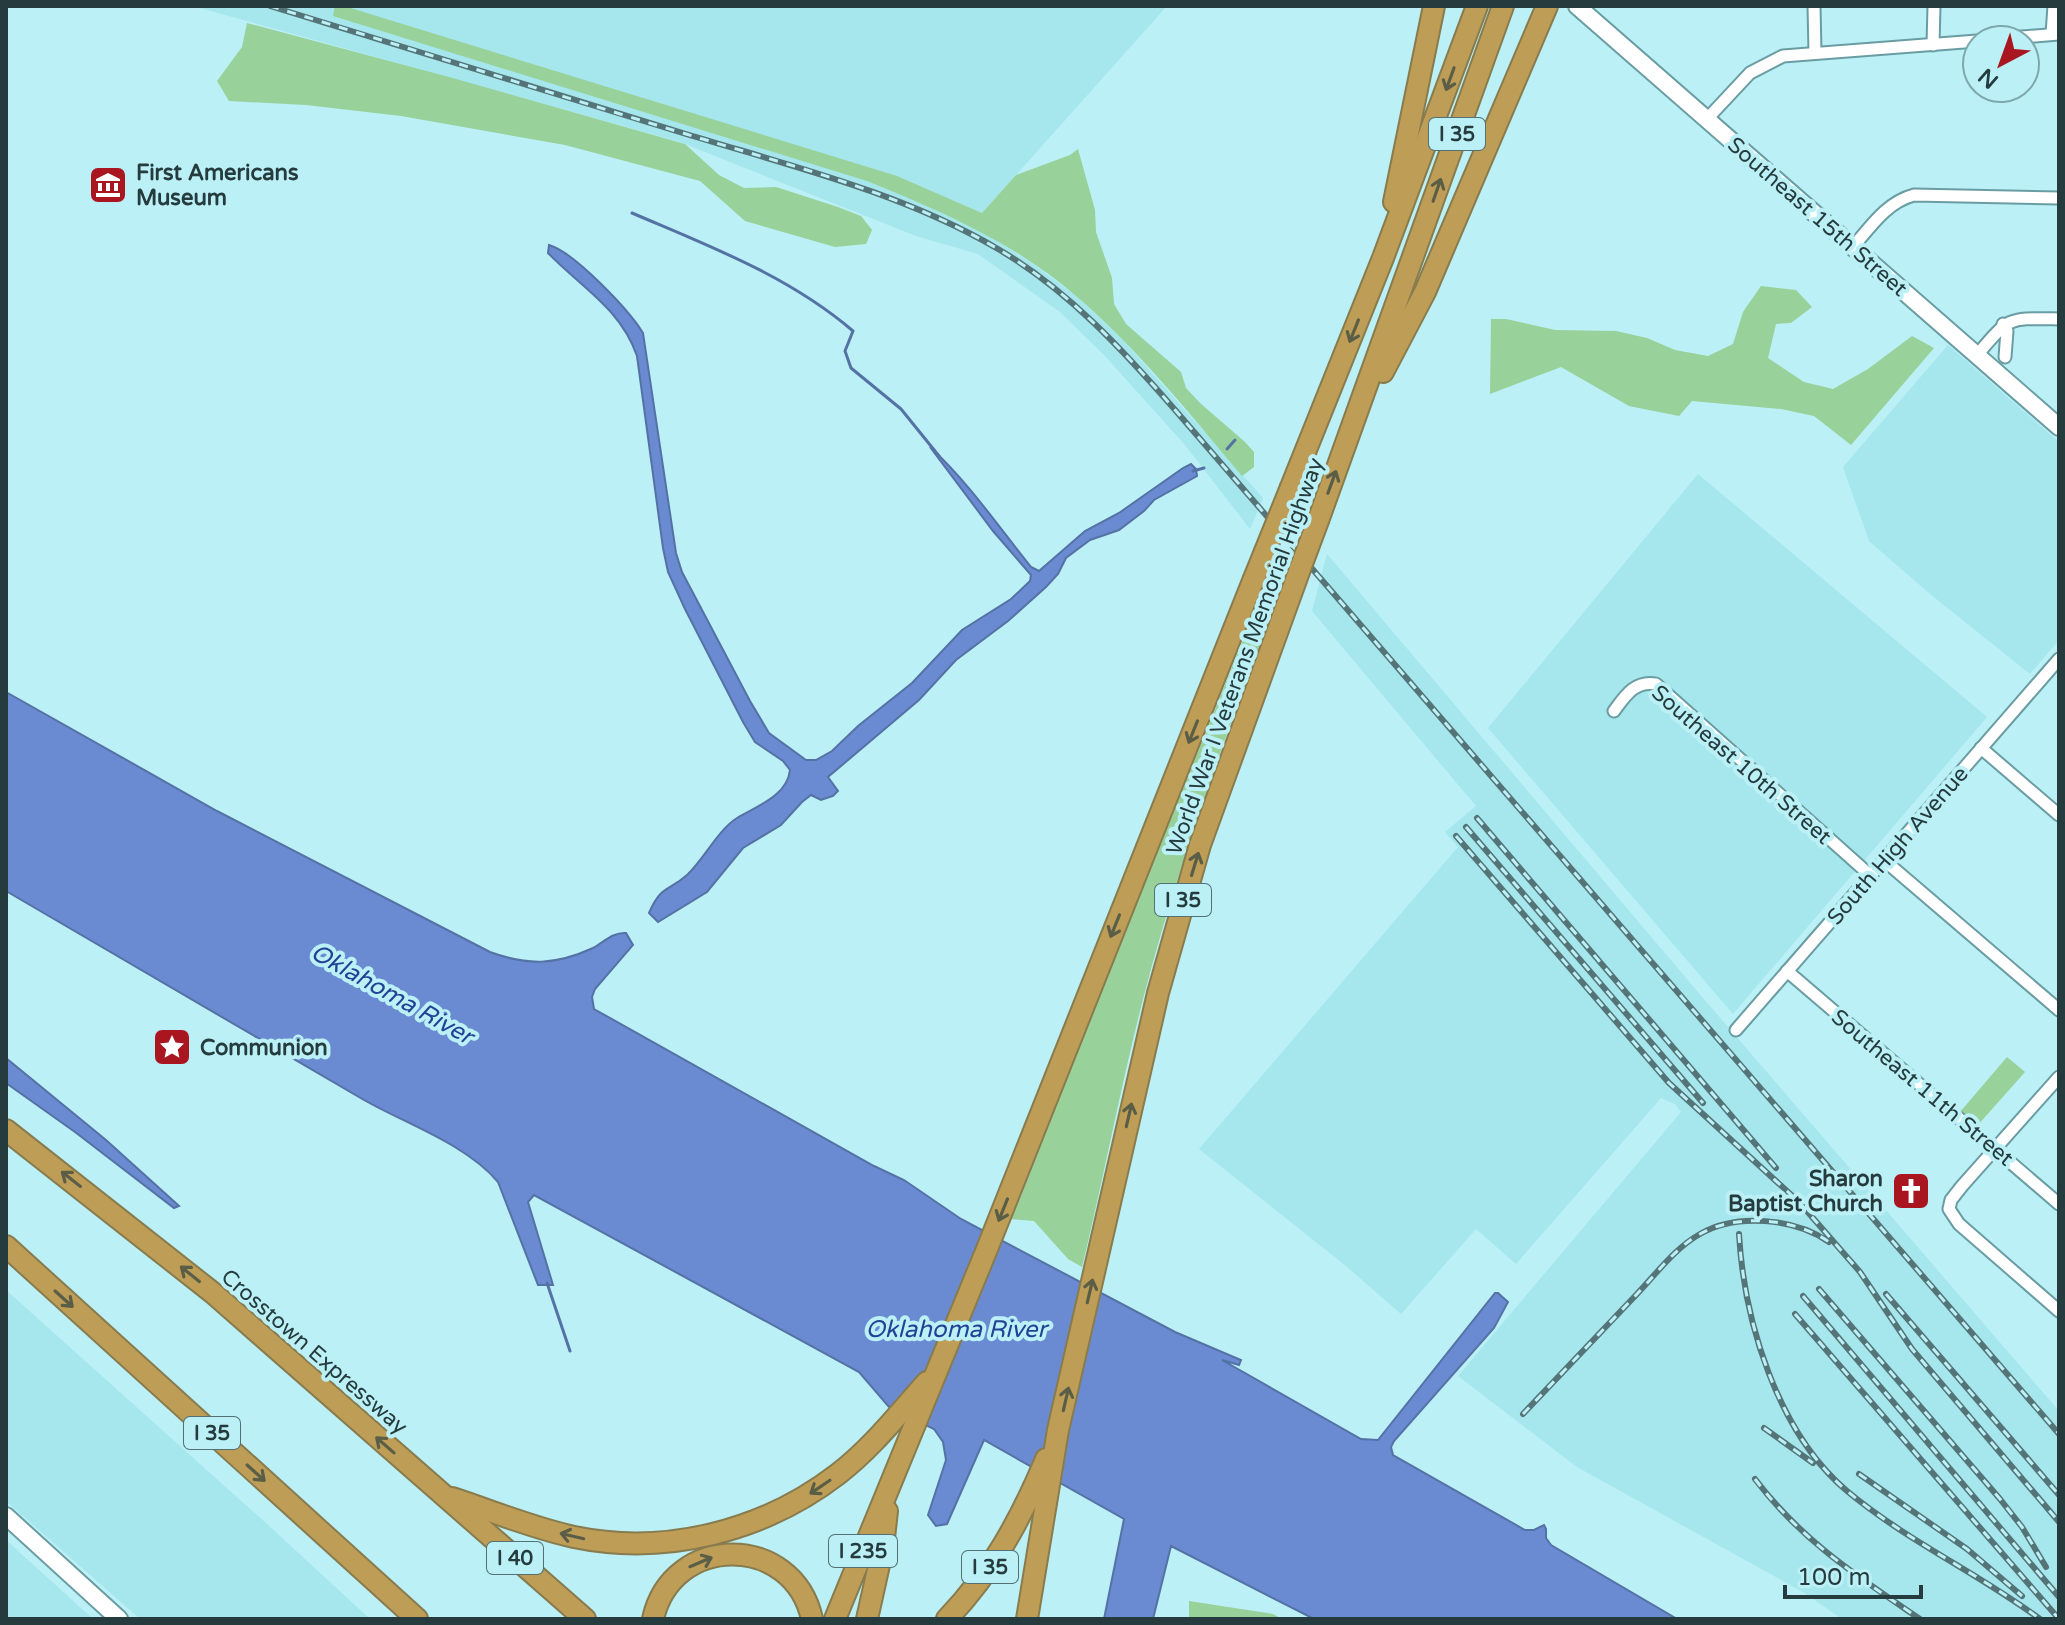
<svg xmlns="http://www.w3.org/2000/svg" width="2065" height="1625" viewBox="0 0 2065 1625" font-family="'Varela Round',sans-serif">
  <style>
    .built { fill: #a6e6ed }
    .green { fill: #98d199 }
    .water { fill: #6a8ad1; stroke: #5572a5; stroke-width: 2 }
    .lines { fill: none; stroke-linecap: round; stroke-linejoin: round }
    .stream { stroke: #5572a5; stroke-width: 3 }
    .minor-casing { stroke: #6a9da3; stroke-width: 15 }
    .secondary-casing { stroke: #6a9da3; stroke-width: 20 }
    .motorway-casing { stroke: #887b4e; stroke-width: 24 }
    .minor { stroke: #fff; stroke-width: 11 }
    .secondary { stroke: #fff; stroke-width: 16 }
    .motorway { stroke: #be9e57; stroke-width: 20 }
    .rail-casing { stroke: #547477; stroke-width: 6 }
    .rail { stroke: #baf0f6; stroke-width: 3; stroke-dasharray: 9; stroke-linecap: butt }
    .motorway-bridge-casing { stroke: #887b4e; stroke-width: 24; stroke-linecap: butt }
    .motorway-bridge { stroke: #be9e57; stroke-width: 20 }
    .oneway { stroke: #5b5e46 }
    .labels { text-anchor: middle; stroke-width: 8; stroke-linejoin: round; paint-order: stroke }
    .shield { fill: #baf0f6; stroke: #527174; stroke-width: 2 }
    .shield-label { font-size: 20px; font-weight: bold; fill: #253b3d }
    .poi-label { font-size: 22px; font-weight: bold; fill: #253b3d; stroke: #baf0f6; text-anchor: start }
    .street-label { font-size: 22px; fill: #253b3d; stroke: #baf0f6 }
    .water-label { font-size: 24px; font-style: italic; fill: #224296; stroke: #baf0f6 }
  </style>
  <rect width="100%" height="100%" fill="#baf0f6"/>
  <g class="built">
    <polygon points="193,6 1167,6 982,213 897,176 867,181 923,204 989,236 1032,263 1075,295 1122,339 1263,498 1250,529 1185,445 1105,356 1060,312 978,254 916,236 680,142"/>
    <polygon points="1948,345 2059,442 2059,640 2030,674 1930,594 1869,541 1843,467"/>
    <polygon points="1698,474 1987,717 1733,1014 1488,728"/>
    <polygon points="1327,554 1703,998 2059,1411 2059,1619 1842,1619 1803,1592 1577,1467 1458,1376 1681,1112 1675,1104 1661,1098 1516,1264 1476,1229 1401,1314 1346,1266 1199,1149 1458,847 1445,832 1476,806 1312,611"/>
    <polygon points="6,1290 267,1524 370,1619 140,1619 6,1501"/>
    <polygon points="6,1540 93,1619 6,1619"/>
  </g>
  <g class="green">
    <path d="M335,6h9l553,170 85,37 34,-38 54,-20 8,-6 17,61 1,22 16,46 2,26 12,20 55,48 5,16 14,15 45,39 9,10v15l-12,9c-52,-62 -104,-127 -166,-180 -61,-53 -135,-85 -209,-115l-534,-165z"/>
    <polygon points="247,23 449,77 685,144 719,175 744,188 776,187 838,207 861,216 872,230 866,244 835,247 745,221 700,181 565,145 401,116 306,105 229,101 217,81 242,47"/>
    <polygon points="1761,286 1796,290 1812,307 1791,323 1776,324 1768,358 1804,382 1833,389 1868,369 1912,336 1934,348 1851,445 1814,416 1781,409 1692,401 1679,416 1629,406 1561,367 1490,394 1491,319 1506,319 1555,330 1616,331 1647,338 1675,350 1708,356 1733,344 1743,312"/>
    <path d="M1263,591l12,14c-46,120 -90,241 -124,364 -27,98 -45,199 -69,298l-14,-8 -34,-38 -25,-2z"/>
    <polygon points="2007,1057 2025,1072 1977,1126 1960,1112"/>
    <polygon points="1189,1601 1273,1614 1282,1619 1189,1619"/>
  </g>
  <g class="water">
    <path d="M549,245c25,7 80,65 94,88l33,220 6,19 68,129 19,32 37,27h10l16,-9 26,-25 54,-43 50,-53 49,-31 19,-18 1,-6 -38,-44 -63,-84c39,36 68,79 101,120l8,4 46,-40 34,-18 64,-45 8,-4 5,5 1,7 -43,24 -10,11 -25,19 -29,10 -24,18 -8,16 -12,13 -38,34 -52,39 -37,40 -91,77 10,14 -5,5 -12,4 -10,-5 -9,7 -21,23 -38,23 -36,44 -49,30 -9,-9c12,-28 19,-21 38,-38 17,-16 31,-45 50,-57 20,-12 50,-22 53,-48l-7,-9 -28,-19 -12,-20 -58,-113 -17,-37 -5,-24 -26,-192c-16,-47 -55,-68 -89,-103z"/>
    <path d="M6,692l211,119 273,141c38,14 66,13 103,-4 11,-6 20,-16 33,-15l7,12 -38,44 -3,8 2,12 280,157 30,14 57,39 214,113 66,28 -2,5 -17,-5 139,79 17,1 117,-147h3l10,9 -14,26 -100,113 -3,6 2,8 132,75h9l10,-5 2,4v9l5,7 126,74h-363l-143,-73 -18,73h-49l20,-100 -140,-79 -37,84 -11,2 -8,-11 18,-55 -3,-18 -9,-13 -45,-22 -30,-35 -325,-177 -6,7 25,83h-15l-40,-103c-32,-38 -92,-58 -134,-82 -120,-69 -239,-139 -358,-209z"/>
    <polygon points="6,1058 106,1140 179,1206 174,1208 75,1132 6,1083"/>
  </g>
  <g class="lines">
    <g class="stream">
      <path d="M632,213c77,33 157,63 221,118l-8,20 6,17 50,41 38,47"/>
      <polyline points="1227,449 1235,440"/>
      <polyline points="1193,471 1204,468"/>
      <polyline points="547,1283 570,1351"/>
    </g>
    <g class="minor-casing">
      <g id="minor">
        <polyline points="1814,6 1815,53"/>
        <polyline points="2052,34 2054,6"/>
        <polyline points="1984,40 2059,34"/>
        <polyline points="1933,45 1934,6"/>
        <polyline points="1707,119 1750,73 1783,56 1977,41"/>
        <path d="M1853,247c18,-21 34,-45 61,-52l145,3"/>
        <polyline points="2003,324 2007,331 2005,357"/>
        <path d="M1977,355c33,-39 31,-37 82,-36"/>
        <path d="M1614,711c11,-15 21,-31 42,-27l215,192"/>
        <polyline points="1981,748 2059,815"/>
        <polyline points="1885,861 2059,1010"/>
        <polyline points="1787,971 2059,1204"/>
        <polyline points="1736,1030 2059,659"/>
        <polyline points="2059,1077 1962,1186 1951,1200 1949,1209 1959,1224 2059,1311"/>
      </g>
    </g>
    <g class="secondary-casing">
      <g id="secondary">
        <polyline points="1577,6 2059,427"/>
        <polyline points="6,1516 119,1619"/>
      </g>
    </g>
    <g class="motorway-casing">
      <g id="motorway">
        <polyline points="1394,202 1434,6"/>
        <polyline points="1383,372 1425,292 1547,6"/>
        <polyline points="1291,487 1383,258 1477,6"/>
        <polyline points="1319,518 1503,6"/>
        <polyline points="6,1130 213,1293 585,1619"/>
        <polyline points="6,1246 417,1619"/>
        <path d="M452,1498c40,13 80,30 122,39 92,19 190,-6 264,-63 34,-26 61,-61 89,-92"/>
        <path d="M653,1619c19,-86 140,-86 159,0"/>
        <polyline points="835,1619 987,1249 1253,581"/>
        <polyline points="867,1619 883,1547 887,1511"/>
        <path d="M947,1619c45,-47 74,-100 99,-160"/>
        <polyline points="1027,1619 1058,1430 1158,993 1200,845 1300,569"/>
      </g>
    </g>
    <use href="#minor" class="minor"/>
    <use href="#secondary" class="secondary"/>
    <use href="#motorway" class="motorway"/>
    <g class="rail-casing">
      <g id="rail">
        <path d="M270,6c139,42 277,86 416,128 105,32 217,59 312,115 70,41 125,101 178,162l883,1023"/>
        <polyline points="1477,818 1776,1168"/>
        <polyline points="1466,827 1703,1103"/>
        <polyline points="1456,836 1669,1083 1799,1202 1860,1272 1912,1349 2059,1522"/>
        <path d="M1739,1234c5,88 39,199 108,257 60,50 131,82 193,128"/>
        <polyline points="1819,1289 2000,1499 2022,1527 2046,1567"/>
        <polyline points="1886,1294 2059,1495"/>
        <polyline points="1803,1296 2059,1597"/>
        <polyline points="1795,1314 2059,1619"/>
        <path d="M1523,1414c38,-40 76,-80 114,-120 20,-21 38,-46 63,-60 36,-21 95,-16 129,8"/>
        <polyline points="1764,1428 1813,1463"/>
        <polyline points="1859,1474 1967,1549 2022,1596"/>
        <path d="M1755,1479c47,62 102,97 165,140"/>
      </g>
    </g>
    <use href="#rail" class="rail"/>
    <g class="motorway-bridge-casing">
      <g id="motorway-bridge">
        <polyline points="1300,569 1319,518"/>
        <polyline points="1253,581 1291,487"/>
      </g>
    </g>
    <use href="#motorway-bridge" class="motorway-bridge"/>
  </g>
  <defs><path id="oneway-shaft" d="M-6 0H5M1.5-3L5.5 0L1.5 3" fill="none" stroke-width="1.6" stroke-linecap="round" stroke-linejoin="round" transform="scale(2)"/></defs>
  <g class="oneway">
    <use href="#oneway-shaft" transform="translate(1450 79) rotate(110)"/>
    <use href="#oneway-shaft" transform="translate(1437 190) rotate(-71)"/>
    <use href="#oneway-shaft" transform="translate(1354 331) rotate(112)"/>
    <use href="#oneway-shaft" transform="translate(1332 482) rotate(-70)"/>
    <use href="#oneway-shaft" transform="translate(1193 732) rotate(112)"/>
    <use href="#oneway-shaft" transform="translate(1195 864) rotate(-73)"/>
    <use href="#oneway-shaft" transform="translate(1115 926) rotate(112)"/>
    <use href="#oneway-shaft" transform="translate(1129 1115) rotate(-77)"/>
    <use href="#oneway-shaft" transform="translate(71 1179) rotate(-142)"/>
    <use href="#oneway-shaft" transform="translate(1003 1210) rotate(112)"/>
    <use href="#oneway-shaft" transform="translate(190 1274) rotate(-141)"/>
    <use href="#oneway-shaft" transform="translate(1090 1291) rotate(-77)"/>
    <use href="#oneway-shaft" transform="translate(64 1299) rotate(42)"/>
    <use href="#oneway-shaft" transform="translate(1066 1399) rotate(-77)"/>
    <use href="#oneway-shaft" transform="translate(385 1445) rotate(-139)"/>
    <use href="#oneway-shaft" transform="translate(256 1473) rotate(42)"/>
    <use href="#oneway-shaft" transform="translate(820 1487) rotate(146)"/>
    <use href="#oneway-shaft" transform="translate(572 1536) rotate(-167)"/>
    <use href="#oneway-shaft" transform="translate(701 1562) rotate(-23)"/>
  </g>
  <defs>
    <g id="museum-square" transform="scale(2)"><rect x="-9" y="-9" width="18" height="18" rx="4" fill="#aa1620" stroke="#baf0f6"/><path d="M0-6L6-3V-2H-6V-3ZM-5-1h2V3h-2ZM-1-1h2V3h-2ZM3-1h2V3H3ZM-6 4H6V6H-6Z" fill="#fff"/></g>
    <g id="sight-square" transform="scale(2)"><rect x="-9" y="-9" width="18" height="18" rx="4" fill="#aa1620" stroke="#baf0f6"/><path d="M0-6L1.8-2.2L6-1.7L2.9 1.2L3.7 5.4L0 3.3L-3.7 5.4L-2.9 1.2L-6-1.7L-1.8-2.2Z" fill="#fff"/></g>
    <g id="church-square" transform="scale(2)"><rect x="-9" y="-9" width="18" height="18" rx="4" fill="#aa1620" stroke="#baf0f6"/><path d="M-1.2-6h2.4v3.5h3.3v2.4h-3.3V6h-2.4V-.1h-3.3v-2.4h3.3Z" fill="#fff"/></g>
  </defs>
  <g fill-rule="evenodd">
    <use href="#museum-square" x="108" y="185"/>
    <use href="#sight-square" x="172" y="1047"/>
    <use href="#church-square" x="1911" y="1191"/>
  </g>
  <g class="labels">
    <g class="shield">
      <rect x="1429" y="118" width="56" height="32" rx="6"/>
      <rect x="1155" y="884" width="56" height="32" rx="6"/>
      <rect x="184" y="1417" width="56" height="32" rx="6"/>
      <rect x="829" y="1535" width="68" height="32" rx="6"/>
      <rect x="487" y="1542" width="56" height="32" rx="6"/>
      <rect x="962" y="1551" width="56" height="32" rx="6"/>
    </g>
    <g class="shield-label">
      <text x="1457" y="141">I 35</text>
      <text x="1183" y="907">I 35</text>
      <text x="212" y="1440">I 35</text>
      <text x="863" y="1558">I 235</text>
      <text x="515" y="1565">I 40</text>
      <text x="990" y="1574">I 35</text>
    </g>
    <g class="poi-label">
      <text x="136" y="180">First Americans<tspan x="136" dy="25">Museum</tspan></text>
      <text x="200" y="1055">Communion</text>
      <text x="1883" y="1186" text-anchor="end">Sharon<tspan x="1883" dy="25">Baptist Church</tspan></text>
    </g>
    <g class="street-label">
      <text transform="translate(1818 216) rotate(41)" y="8">Southeast 15th Street</text>
      <text transform="translate(1244 656) rotate(-70)" y="8">World War I Veterans Memorial Highway</text>
      <text transform="translate(1742 764) rotate(41)" y="8">Southeast 10th Street</text>
      <text transform="translate(1897 845) rotate(-49)" y="8">South High Avenue</text>
      <text transform="translate(1923 1087) rotate(40)" y="8">Southeast 11th Street</text>
      <text transform="translate(315 1351) rotate(41)" y="8">Crosstown Expressway</text>
    </g>
    <g class="water-label">
      <text transform="translate(392 994) rotate(29)" y="8">Oklahoma River</text>
      <text x="956" y="1337">Oklahoma River</text>
    </g>
  </g>
  <rect width="2065" height="1625" fill="none" stroke="#253b3d" stroke-width="16"/>
  <g transform="translate(2001 64) rotate(221)"><circle r="38" fill="#baf0f6" stroke="#7ea8ac" stroke-width="2"/>
  <path d="M0-6L14 30L0 20L-14 30Z" fill="#aa1620"/>
  <text y="-12" font-size="22" font-weight="bold" text-anchor="middle" fill="#253b3d">N</text>
  </g>
  <path d="M1785 1585v12h136v-12" fill="none" stroke="#253b3d" stroke-width="4"/>
  <text x="1797" y="1585" font-size="24" fill="#253b3d" stroke="#baf0f6" stroke-width="6" paint-order="stroke">100 m</text>
</svg>
